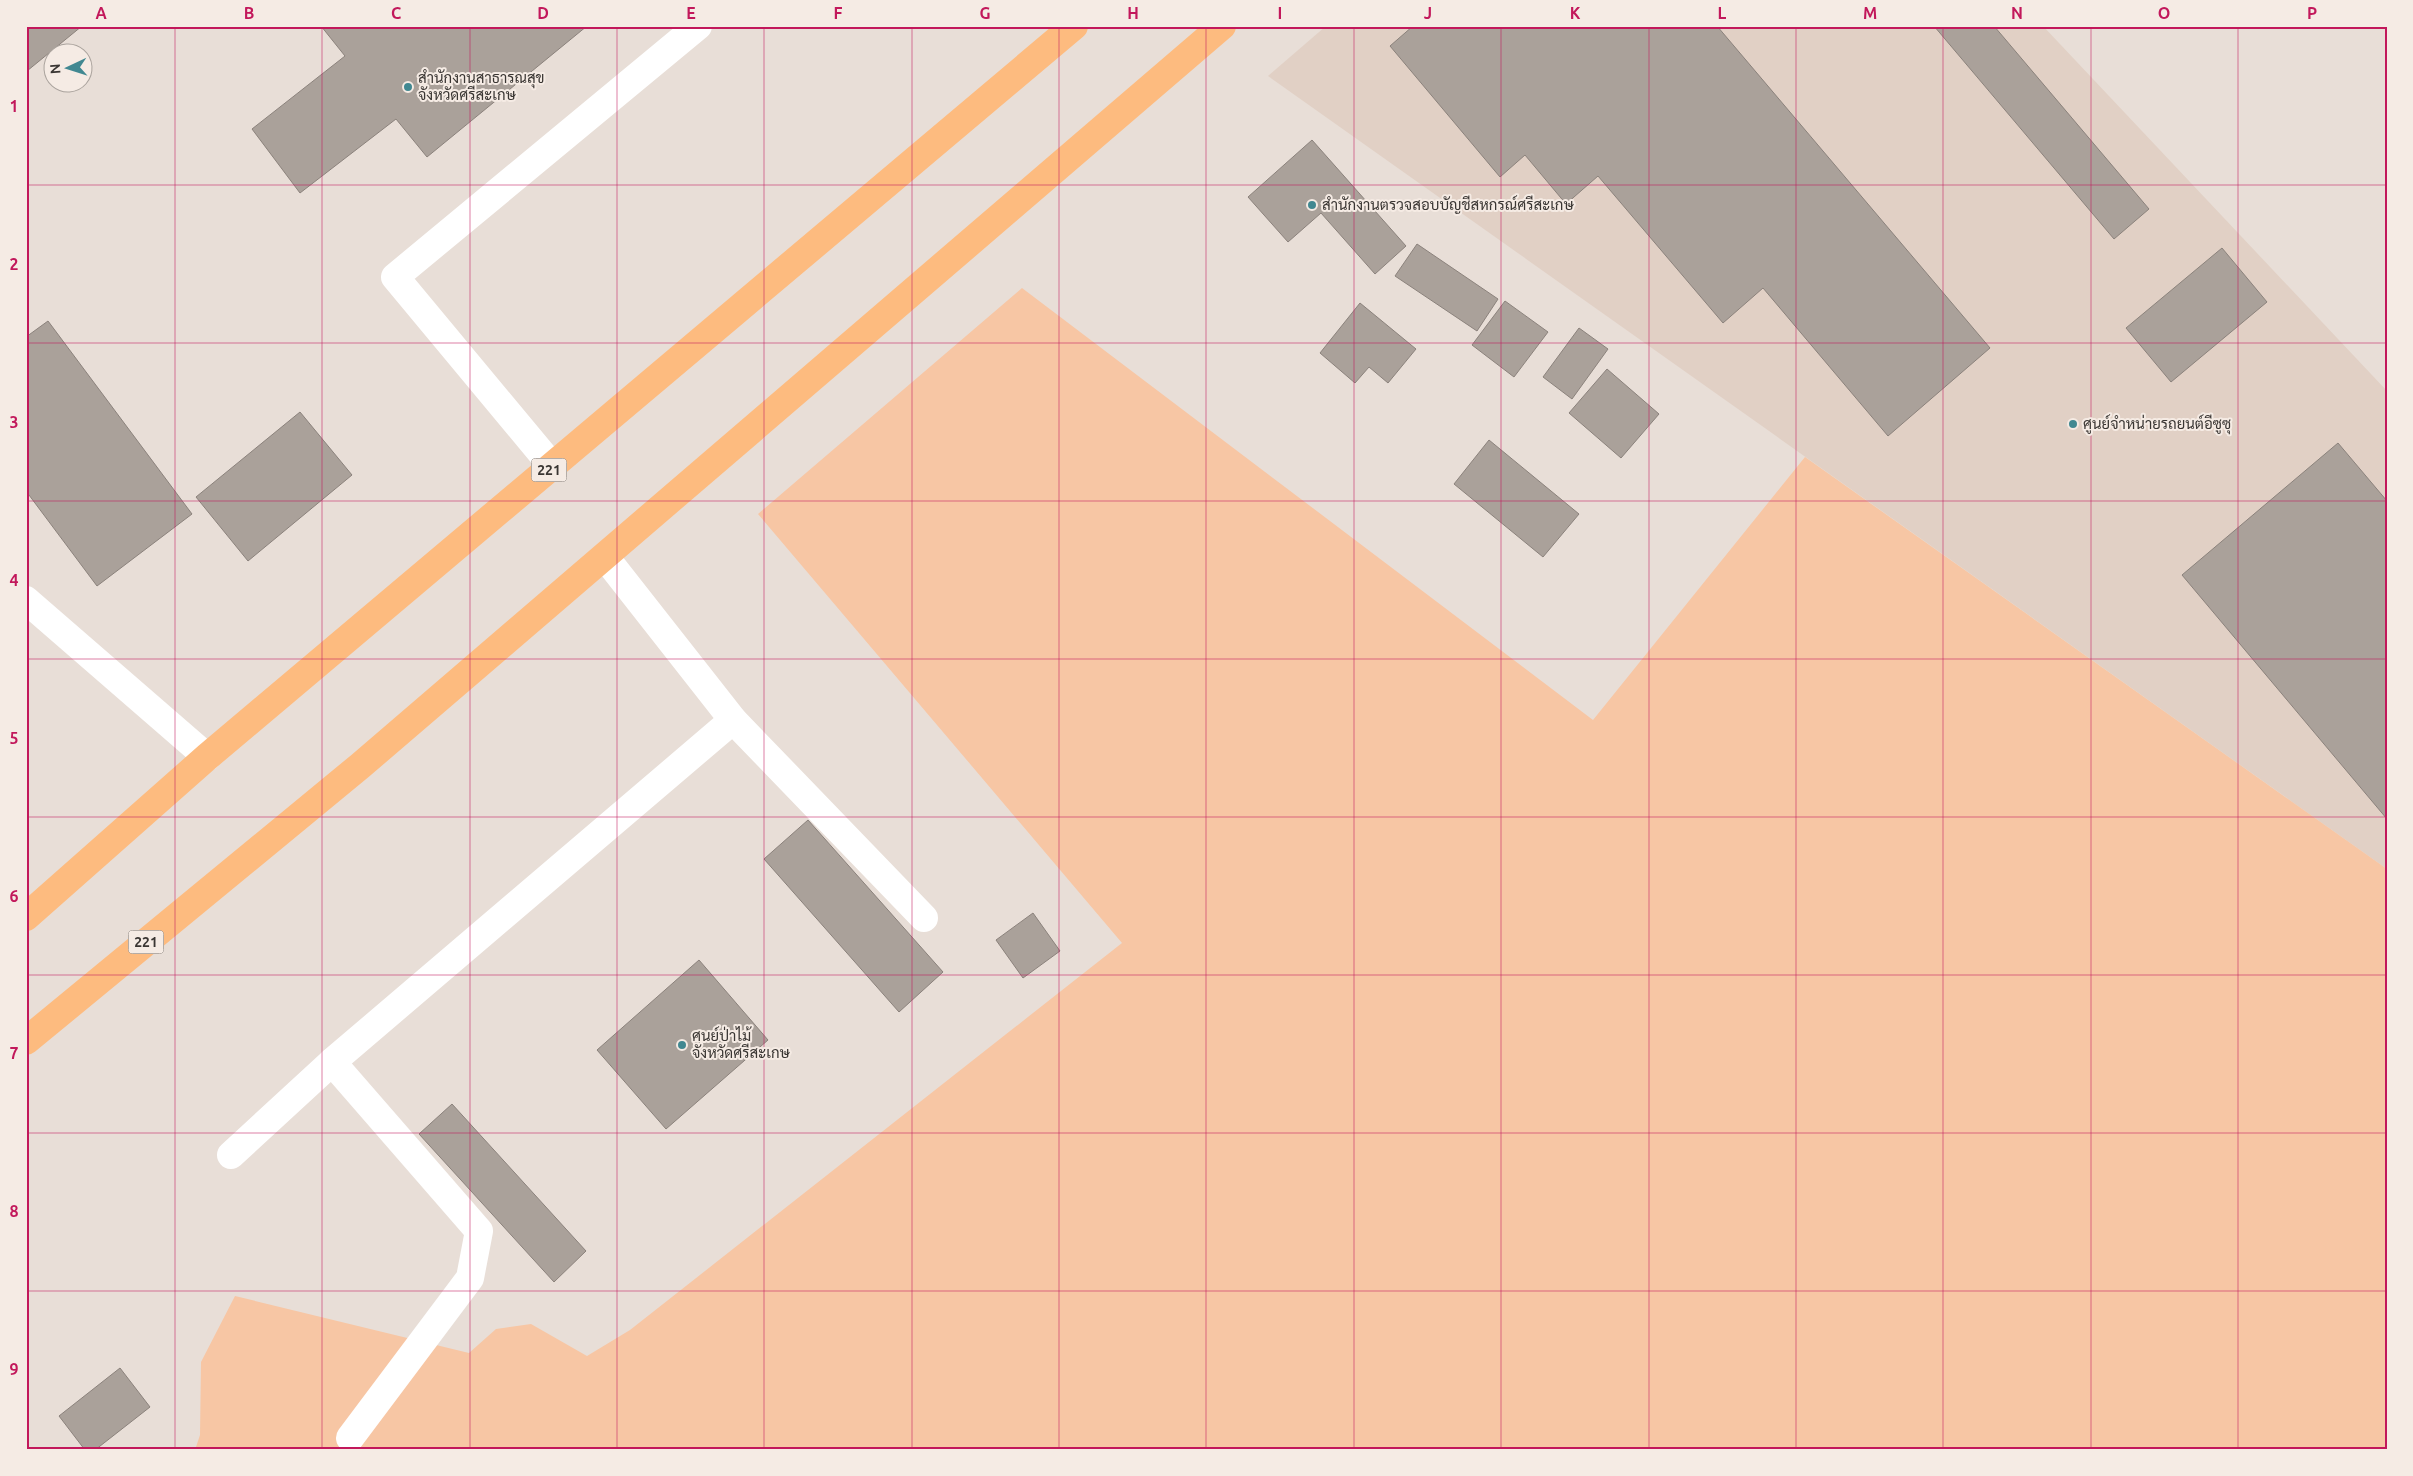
<svg xmlns="http://www.w3.org/2000/svg" width="2413" height="1476" viewBox="0 0 2413 1476" font-family="Ubuntu,Sarabun,sans-serif">
  <style>
    .built { fill: #e1d0c5 }
    .green { fill: #f7c6a4 }
    .building { fill: #aaa19a; stroke: #8b827c }
    .lines { fill: none; stroke-linecap: round; stroke-linejoin: round }
    .minor { stroke: #fff; stroke-width: 28 }
    .major { stroke: #fdbb7f; stroke-width: 28 }
    .grid { fill: none; stroke: #c2185b; stroke-width: 1; stroke-opacity: 0.55 }
    .poi-dot { fill: #418891; stroke: #f5ebe4; stroke-width: 2 }
    .labels { text-anchor: middle; stroke-width: 4; stroke-linejoin: round; paint-order: stroke }
    .shield { fill: #f5ebe4; stroke: #726c68; stroke-width: 1 }
    .shield-label { font-size: 14px; font-weight: bold; fill: #3a3633 }
    .poi-label { font-size: 15px; fill: #3a3633; stroke: #f5ebe4; text-anchor: start }
    .neatline { fill: none; stroke: #c2185b; stroke-width: 2 }
    .grid-label { font-size: 16px; text-anchor: middle; font-weight: bold; fill: #c2185b }
  </style>
  <rect width="100%" height="100%" fill="#e8ded7"/>
  <polygon class="built" points="1326,26 2043,26 2387,391 2387,869 1268,76"/>
  <polygon class="green" points="1022,288 1593,720 1805,457 2387,869 2387,1450 195,1450 200,1435 201,1362 235,1296 469,1353 496,1329 531,1324 587,1356 630,1330 1122,943 758,514"/>
  <g class="building">
    <polygon points="26,26 82,26 27,71"/>
    <polygon points="321,26 587,26 427,157 396,119 300,193 252,129 345,56"/>
    <polygon points="1413,26 1717,26 1990,348 1888,436 1763,288 1723,323 1598,176 1566,204 1525,155 1500,177 1390,46"/>
    <polygon points="1934,26 1994,26 2149,209 2114,239"/>
    <polygon points="1312,140 1406,246 1375,274 1321,213 1288,242 1248,197"/>
    <polygon points="1417,244 1498,299 1477,331 1395,276"/>
    <polygon points="2222,248 2267,302 2171,382 2126,328"/>
    <polygon points="1505,301 1548,332 1514,377 1472,345"/>
    <polygon points="1360,303 1416,349 1388,383 1369,367 1355,383 1320,353"/>
    <polygon points="48,321 192,514 97,586 26,491 26,337"/>
    <polygon points="1579,328 1608,349 1572,399 1543,377"/>
    <polygon points="1607,369 1659,414 1621,458 1569,413"/>
    <polygon points="300,412 352,475 248,561 196,497"/>
    <polygon points="1489,440 1579,514 1543,557 1454,484"/>
    <polygon points="2338,443 2387,501 2387,819 2182,575"/>
    <polygon points="808,820 943,972 899,1012 764,859"/>
    <polygon points="1033,913 1060,951 1023,978 996,940"/>
    <polygon points="699,960 768,1040 666,1129 597,1050"/>
    <polygon points="452,1104 586,1251 554,1282 419,1134"/>
    <polygon points="120,1368 150,1407 95,1450 85,1450 59,1416"/>
  </g>
  <g class="lines">
    <g class="minor">
      <polyline points="553,467 395,277 698,26"/>
      <polyline points="605,557 733,720 924,918"/>
      <polyline points="26,600 207,757"/>
      <polyline points="332,1062 479,1231 470,1278 350,1438"/>
      <polyline points="231,1155 332,1062 733,720"/>
    </g>
    <g class="major">
      <polyline points="26,917 207,757 1074,26"/>
      <polyline points="26,1041 360,766 1222,26"/>
    </g>
  </g>
  <path class="grid" d="M175,26v1424M322,26v1424M470,26v1424M617,26v1424M764,26v1424M912,26v1424M1059,26v1424M1206,26v1424M1354,26v1424M1501,26v1424M1649,26v1424M1796,26v1424M1943,26v1424M2091,26v1424M2238,26v1424M26,185h2361M26,343h2361M26,501h2361M26,659h2361M26,817h2361M26,975h2361M26,1133h2361M26,1291h2361"/>
  <g class="poi-dot">
    <circle cx="408" cy="87" r="5"/>
    <circle cx="1312" cy="205" r="5"/>
    <circle cx="2073" cy="424" r="5"/>
    <circle cx="682" cy="1045" r="5"/>
  </g>
  <g class="labels">
    <g class="shield">
      <rect x="531.5" y="458.5" width="35" height="23" rx="4"/>
      <rect x="128.5" y="930.5" width="35" height="23" rx="4"/>
    </g>
    <g class="shield-label">
      <text x="549" y="475">221</text>
      <text x="146" y="947">221</text>
    </g>
    <g class="poi-label">
      <text x="418" y="83">สำนักงานสาธารณสุข<tspan x="418" dy="17">จังหวัดศรีสะเกษ</tspan></text>
      <text x="1322" y="210">สำนักงานตรวจสอบบัญชีสหกรณ์ศรีสะเกษ</text>
      <text x="2083" y="429">ศูนย์จำหน่ายรถยนต์อีซูซุ</text>
      <text x="692" y="1041">ศูนย์ป่าไม้<tspan x="692" dy="17">จังหวัดศรีสะเกษ</tspan></text>
    </g>
  </g>
  <rect width="2413" height="1476" fill="none" stroke="#f5ebe4" stroke-width="55"/>
  <g transform="translate(68 68) rotate(266)"><circle r="24" fill="#f5ebe4" stroke="#aaa39d"/>
  <path d="M0-4L9 19L0 12L-9 19Z" fill="#418891"/>
  <text y="-8" font-size="14" font-weight="bold" text-anchor="middle" fill="#3a3633">N</text>
  </g>
  <rect x="28" y="28" width="2358" height="1420" class="neatline"/>
  <g class="grid-label">
    <text x="101" y="19">A</text>
    <text x="249" y="19">B</text>
    <text x="396" y="19">C</text>
    <text x="543" y="19">D</text>
    <text x="691" y="19">E</text>
    <text x="838" y="19">F</text>
    <text x="985" y="19">G</text>
    <text x="1133" y="19">H</text>
    <text x="1280" y="19">I</text>
    <text x="1428" y="19">J</text>
    <text x="1575" y="19">K</text>
    <text x="1722" y="19">L</text>
    <text x="1870" y="19">M</text>
    <text x="2017" y="19">N</text>
    <text x="2164" y="19">O</text>
    <text x="2312" y="19">P</text>
    <text x="14" y="112">1</text>
    <text x="14" y="270">2</text>
    <text x="14" y="428">3</text>
    <text x="14" y="586">4</text>
    <text x="14" y="744">5</text>
    <text x="14" y="902">6</text>
    <text x="14" y="1059">7</text>
    <text x="14" y="1217">8</text>
    <text x="14" y="1375">9</text>
  </g>
</svg>
